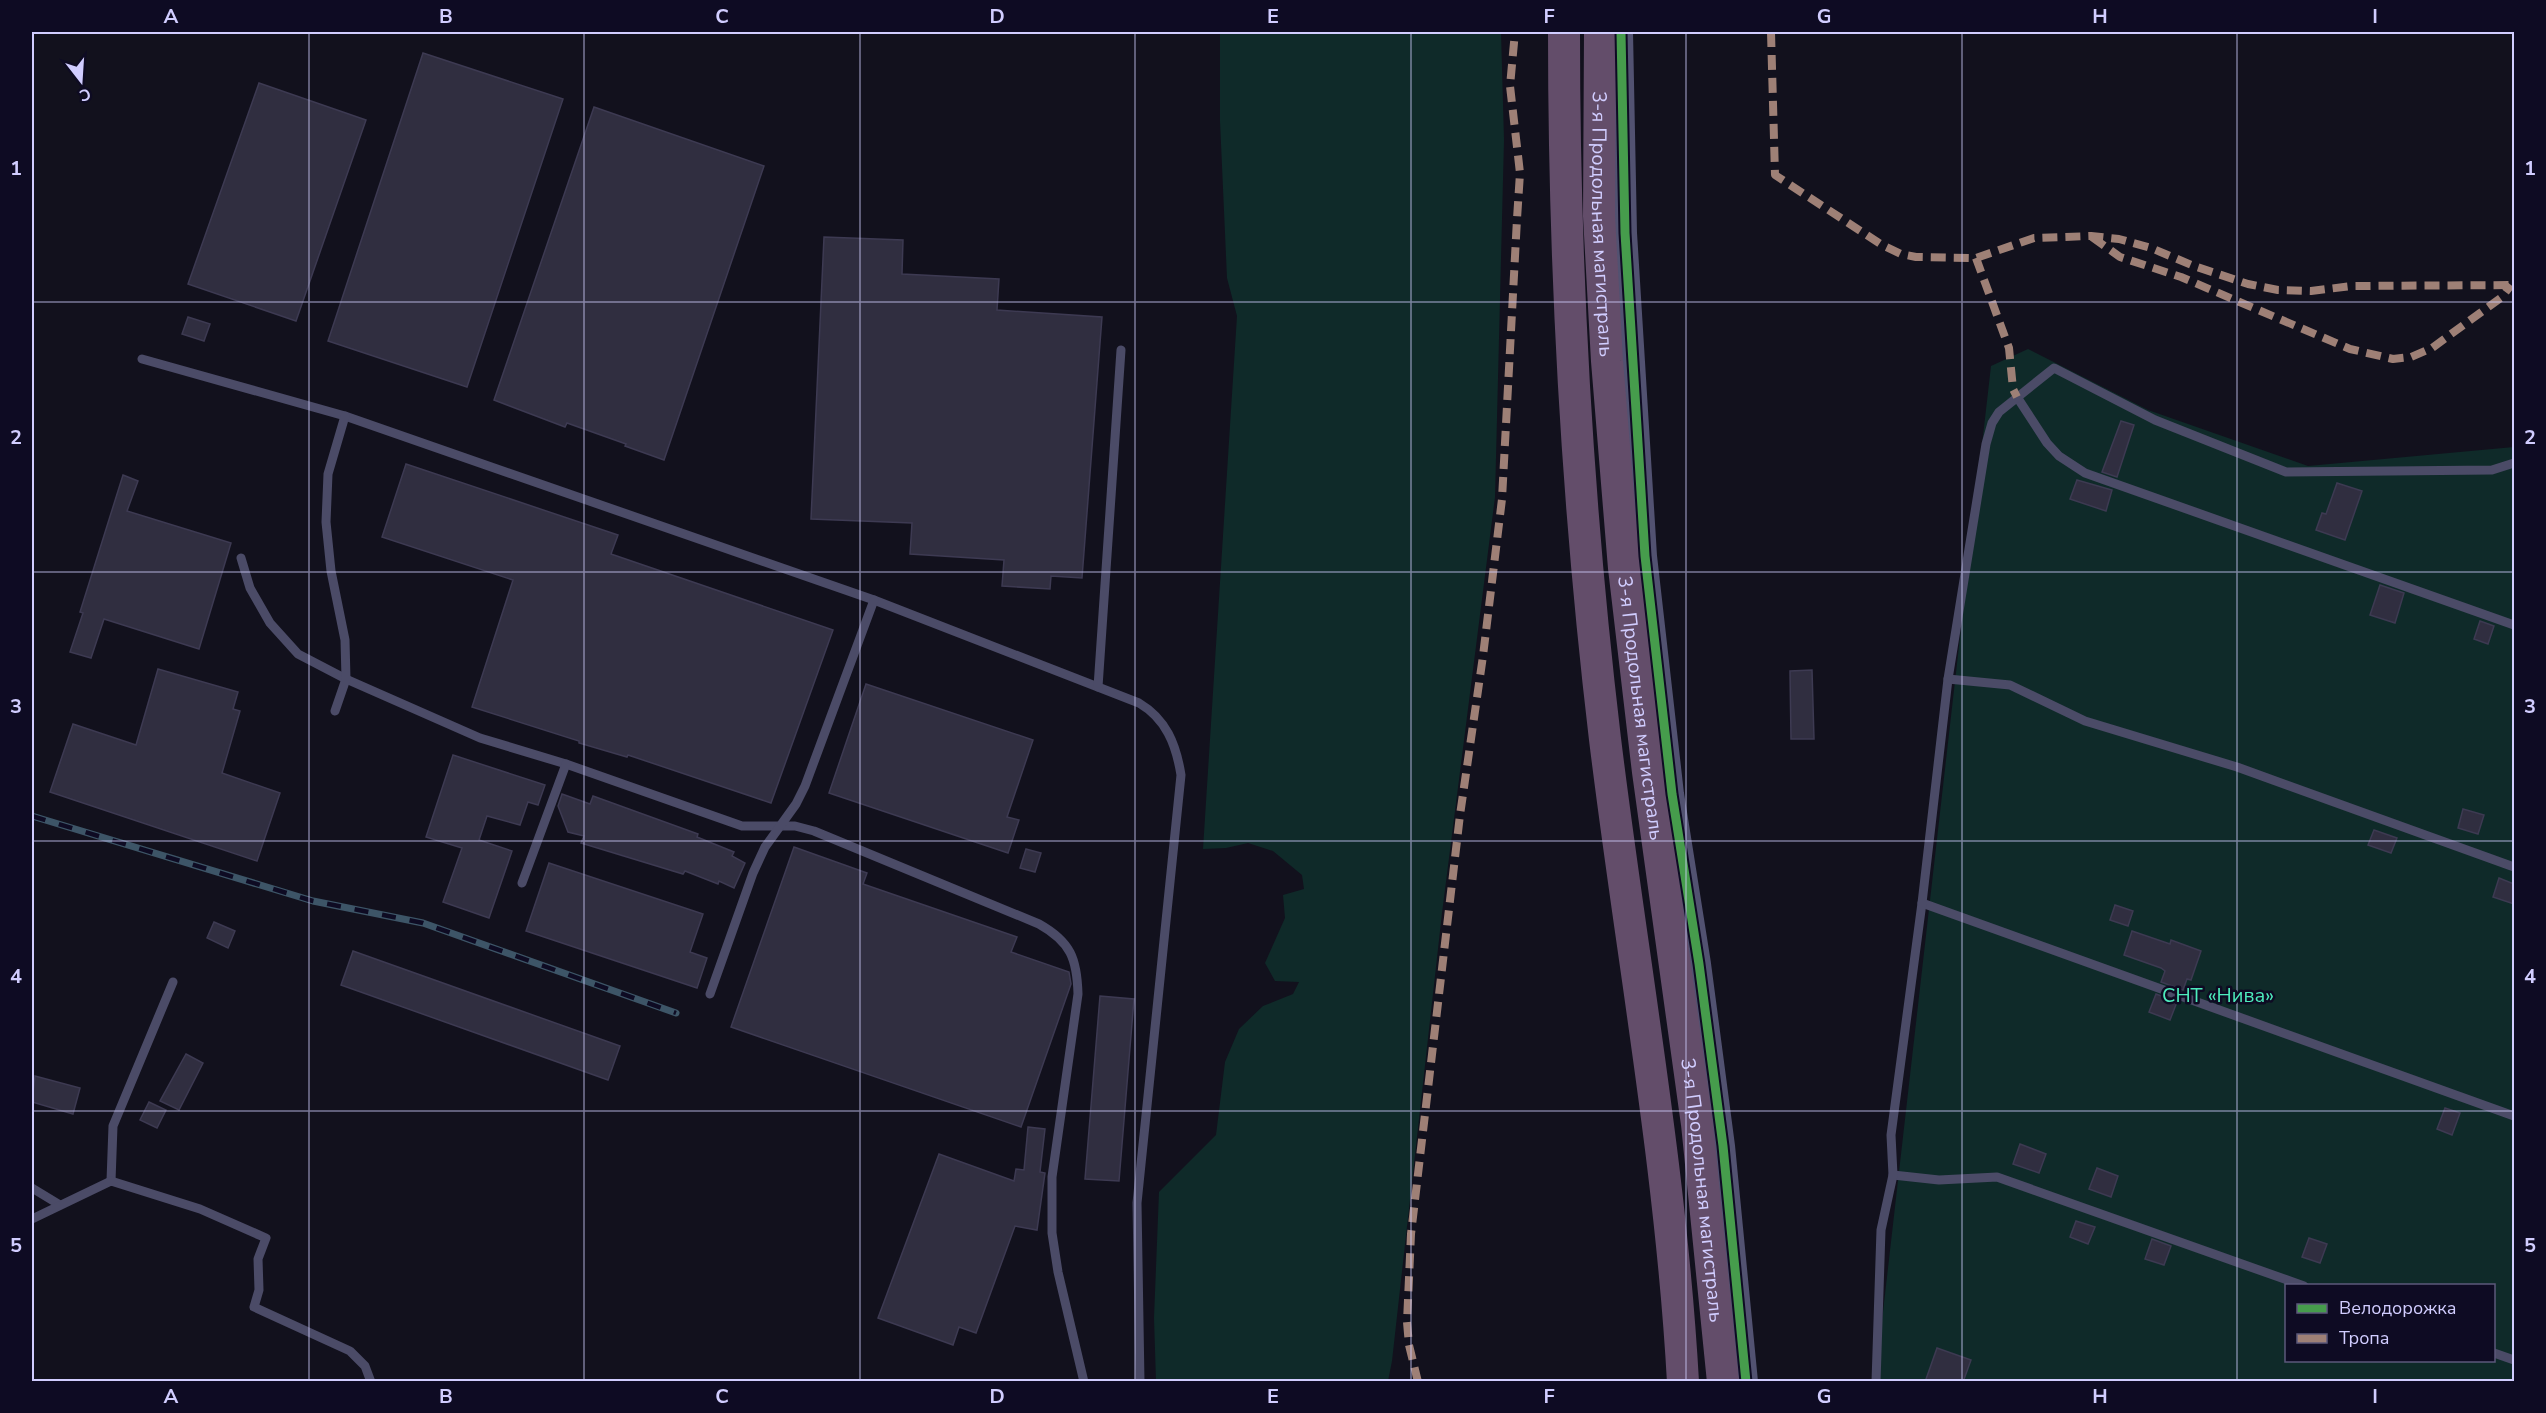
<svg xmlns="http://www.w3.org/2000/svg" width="2546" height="1413" viewBox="0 0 2546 1413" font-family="'Nunito Sans',sans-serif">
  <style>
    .green { fill: #0f2a29; fill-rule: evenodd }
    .building { fill: #302e40; stroke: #3d3a52; stroke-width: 1.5 }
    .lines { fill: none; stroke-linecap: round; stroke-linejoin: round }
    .lane { stroke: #4b4b67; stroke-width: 9 }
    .secondary { stroke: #525271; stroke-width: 24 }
    .highway { stroke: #634d6a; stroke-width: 32 }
    .rail-casing { stroke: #3d5567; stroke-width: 7 }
    .rail { stroke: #0e0b23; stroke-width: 4.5; stroke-dasharray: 14; stroke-linecap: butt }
    .quiet { stroke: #9e8076; stroke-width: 8; stroke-dasharray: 15 8; stroke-linecap: butt }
    .cycleway-casing { stroke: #0e0b23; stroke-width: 13 }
    .cycleway { stroke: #469c4c; stroke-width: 9 }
    .grid { fill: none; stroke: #d1cdff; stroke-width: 1.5; stroke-opacity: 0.55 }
    .labels { text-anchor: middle; stroke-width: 5; stroke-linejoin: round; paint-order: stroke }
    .street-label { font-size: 20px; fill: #d1cdff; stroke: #0e0b23 }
    .park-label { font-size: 20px; fill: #4debbc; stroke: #0e0b23 }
    .neatline { fill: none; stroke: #d1cdff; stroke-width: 2 }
    .grid-label { font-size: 20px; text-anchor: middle; font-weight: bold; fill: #d1cdff }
  </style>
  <rect width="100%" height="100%" fill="#12111d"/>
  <g class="green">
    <polygon points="1220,32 1501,32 1504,140 1495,497 1442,913 1392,1361 1388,1381 1156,1381 1154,1318 1159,1192 1216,1135 1225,1062 1239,1029 1263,1006 1293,994 1299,982 1275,981 1265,963 1285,918 1283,895 1304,889 1302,875 1273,851 1248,843 1226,848 1203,849 1237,316 1227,278 1220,121"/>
    <path d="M2028,349l120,61 160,56 206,-19v934l-639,1 116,-1016zM2286,1286h208v74h-208z"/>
  </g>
  <g class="building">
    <polygon points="423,53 563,99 467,387 328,341"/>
    <polygon points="259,83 366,120 296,321 188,284"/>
    <polygon points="594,107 764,166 664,460 625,446 626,444 567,423 565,427 494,400"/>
    <polygon points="824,237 903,240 902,274 999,279 997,310 1102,317 1082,578 1051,576 1050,589 1002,586 1004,560 910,554 912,523 811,519"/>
    <polygon points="188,317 210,324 204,341 182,334"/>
    <polygon points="2121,421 2134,425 2117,477 2102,472"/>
    <polygon points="406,464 618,535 611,554 833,630 771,803 628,755 627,757 579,743 579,741 472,707 513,580 382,537"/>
    <polygon points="123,475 138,481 127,511 231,543 199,649 104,619 91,658 70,652 83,613 80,612"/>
    <polygon points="2077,480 2112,490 2106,511 2070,499"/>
    <polygon points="2337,483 2362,491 2345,540 2316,530 2322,513 2326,514"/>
    <polygon points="2380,585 2404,593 2395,623 2370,615"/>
    <polygon points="2480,621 2494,626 2488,644 2474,639"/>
    <polygon points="158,669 238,692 233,709 240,711 222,773 280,793 257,861 50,792 73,724 136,745"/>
    <polygon points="1812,670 1814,739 1791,739 1790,671"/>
    <polygon points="866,684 1033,740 1007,817 1019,820 1008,853 829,793"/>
    <polygon points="453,755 545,785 538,805 528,802 520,825 487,816 479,840 512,851 489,918 443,902 462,848 426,837"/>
    <polygon points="562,794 590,804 593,796 698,834 697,837 734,852 732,856 745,863 734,888 719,881 718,884 685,871 683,874 581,843 584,836 568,832 558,806"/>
    <polygon points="2463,809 2484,815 2478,834 2458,828"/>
    <polygon points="2374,830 2397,838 2391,853 2368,845"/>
    <polygon points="794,847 867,873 863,884 1017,937 1011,952 1069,972 1071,984 1021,1127 731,1027"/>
    <polygon points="1026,849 1041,853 1035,872 1020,868"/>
    <polygon points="549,863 703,914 690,952 707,958 697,988 526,931"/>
    <polygon points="2499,878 2514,884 2514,904 2493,897"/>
    <polygon points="2115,905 2133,911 2128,926 2110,920"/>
    <polygon points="214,922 235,931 228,948 207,938"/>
    <polygon points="2132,931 2170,944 2171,940 2201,951 2191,980 2187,979 2183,990 2161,982 2165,971 2161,968 2124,955"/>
    <polygon points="353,951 620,1046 608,1080 341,985"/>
    <polygon points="2156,994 2177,1002 2170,1020 2149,1012"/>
    <polygon points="1100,996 1134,999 1119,1181 1085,1179"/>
    <polygon points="186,1054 203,1063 179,1110 160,1101"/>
    <polygon points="35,1076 80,1088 73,1114 32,1102"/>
    <polygon points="149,1102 166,1110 157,1128 140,1120"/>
    <polygon points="2445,1108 2460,1113 2452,1135 2437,1129"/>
    <polygon points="1028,1127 1045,1129 1040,1172 1045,1173 1037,1230 1015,1226 976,1333 959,1327 953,1345 878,1318 939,1154 1014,1181 1016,1169 1024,1170"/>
    <polygon points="2020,1144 2046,1154 2039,1173 2013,1164"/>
    <polygon points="2097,1168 2118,1176 2111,1197 2089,1189"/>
    <polygon points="2076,1221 2095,1227 2088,1244 2070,1237"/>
    <polygon points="2309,1238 2327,1244 2320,1263 2302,1257"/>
    <polygon points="2152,1239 2171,1246 2164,1265 2145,1259"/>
    <polygon points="1937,1348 1971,1360 1963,1382 1925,1382"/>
  </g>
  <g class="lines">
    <g class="lane">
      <path d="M142,359l203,57 529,184 265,103c27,16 37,41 42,72l-44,428 3,179"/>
      <polyline points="2017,397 2047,443 2059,456 2085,473 2514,625"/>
      <path d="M241,558l9,30 20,35 28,31 48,25 134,59 86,26 176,62h53l19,5 225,93c32,18 38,35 39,70l-26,183v56l6,39 26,110"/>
      <polyline points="1948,679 2010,685 2085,721 2237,767 2514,867"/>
      <polyline points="1098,687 1121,350"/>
      <polyline points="335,711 346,679 345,640 331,571 326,522 328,474 345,416"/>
      <polyline points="522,883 566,764"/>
      <polyline points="1922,903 2514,1116"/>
      <polyline points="710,994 753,873 765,847 796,804 805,786 874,600"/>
      <polyline points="1893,1175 1939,1180 1997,1177 2304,1286"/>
      <polyline points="111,1181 113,1126 173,982"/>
      <polyline points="32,1188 60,1205"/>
      <polyline points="32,1219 111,1181 200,1209 266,1238 258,1259 259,1290 254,1307 350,1351 365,1366 371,1382"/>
      <polyline points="2494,1353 2514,1360"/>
      <polyline points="1876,1382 1881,1230 1893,1175 1891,1135 1922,903 1948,679 1986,444 1992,423 1999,412 2054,368 2155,420 2286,472 2492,470 2514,463"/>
    </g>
    <polyline class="secondary" points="1621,32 1625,233 1645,556 1672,794 1699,964 1723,1146 1746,1382"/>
    <g class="highway">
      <path d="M1564,32c0,236 13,472 41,707 26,214 66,427 78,643"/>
      <path id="s1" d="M1600,32l-1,184 8,145 17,207 24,204 49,352 26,258"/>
    </g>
    <g class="rail-casing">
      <polyline id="rail" points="32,816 313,901 423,923 676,1013"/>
    </g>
    <use href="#rail" class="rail"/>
    <g class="quiet">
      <polyline points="1771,32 1775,175 1882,245 1901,254 1916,257 1976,258 2034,238 2091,236 2119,239 2151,248 2194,266 2248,284 2278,290 2311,291 2352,286 2514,285"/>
      <polyline points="2092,237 2120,257 2181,277 2350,349 2393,359 2411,357 2432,348 2502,297 2511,285"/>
      <polyline points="1976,258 2009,348 2013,389 2017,397"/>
      <polyline points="1418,1382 1409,1345 1407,1322 1411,1234 1460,815 1483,656 1502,499 1517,219 1520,173 1510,86 1515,32"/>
    </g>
    <g class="cycleway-casing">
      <polyline id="cycleway" points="1621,32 1625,233 1645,556 1672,794 1699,964 1723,1146 1746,1382"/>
    </g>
    <use href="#cycleway" class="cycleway"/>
  </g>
  <path class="grid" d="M309,32v1350M584,32v1350M860,32v1350M1135,32v1350M1411,32v1350M1686,32v1350M1962,32v1350M2237,32v1350M32,302h2482M32,572h2482M32,841h2482M32,1111h2482"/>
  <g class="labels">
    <g class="street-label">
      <text dy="7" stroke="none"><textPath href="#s1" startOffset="192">3-я Продольная магистраль</textPath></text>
      <text dy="7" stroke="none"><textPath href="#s1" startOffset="678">3-я Продольная магистраль</textPath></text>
      <text dy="7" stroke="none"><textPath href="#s1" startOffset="1164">3-я Продольная магистраль</textPath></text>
    </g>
    <g class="park-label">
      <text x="2218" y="1002">СНТ «Нива»</text>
    </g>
  </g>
  <rect width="2546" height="1413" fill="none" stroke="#0e0b23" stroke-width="66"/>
  <rect x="2285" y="1284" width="210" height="78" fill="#0e0b23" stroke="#5c597b" stroke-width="1.5"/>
  <rect x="2297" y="1304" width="30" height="9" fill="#469c4c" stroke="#5c597b" stroke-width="1.5"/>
  <text x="2339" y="1314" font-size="18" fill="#d1cdff">Велодорожка</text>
  <rect x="2297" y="1334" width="30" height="9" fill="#9e8076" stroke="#5c597b" stroke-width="1.5"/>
  <text x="2339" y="1344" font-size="18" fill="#d1cdff">Тропа</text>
  <g transform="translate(81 81) rotate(163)" stroke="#0e0b23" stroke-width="4.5" paint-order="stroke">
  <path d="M0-4.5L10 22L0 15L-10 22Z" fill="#d1cdff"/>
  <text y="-9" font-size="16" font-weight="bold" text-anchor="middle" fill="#d1cdff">С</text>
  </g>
  <rect x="33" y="33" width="2480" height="1347" class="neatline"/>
  <g class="grid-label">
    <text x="171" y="23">A</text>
    <text x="446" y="23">B</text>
    <text x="722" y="23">C</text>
    <text x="997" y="23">D</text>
    <text x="1273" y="23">E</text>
    <text x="1549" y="23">F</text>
    <text x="1824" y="23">G</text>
    <text x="2100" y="23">H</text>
    <text x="2375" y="23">I</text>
    <text x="16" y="175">1</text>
    <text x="2530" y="175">1</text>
    <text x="16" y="444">2</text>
    <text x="2530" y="444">2</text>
    <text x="16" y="713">3</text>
    <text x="2530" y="713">3</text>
    <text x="16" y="983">4</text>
    <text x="2530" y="983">4</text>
    <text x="16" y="1252">5</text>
    <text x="2530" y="1252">5</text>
    <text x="171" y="1403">A</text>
    <text x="446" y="1403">B</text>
    <text x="722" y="1403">C</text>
    <text x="997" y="1403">D</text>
    <text x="1273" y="1403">E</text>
    <text x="1549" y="1403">F</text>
    <text x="1824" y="1403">G</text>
    <text x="2100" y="1403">H</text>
    <text x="2375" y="1403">I</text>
  </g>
</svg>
